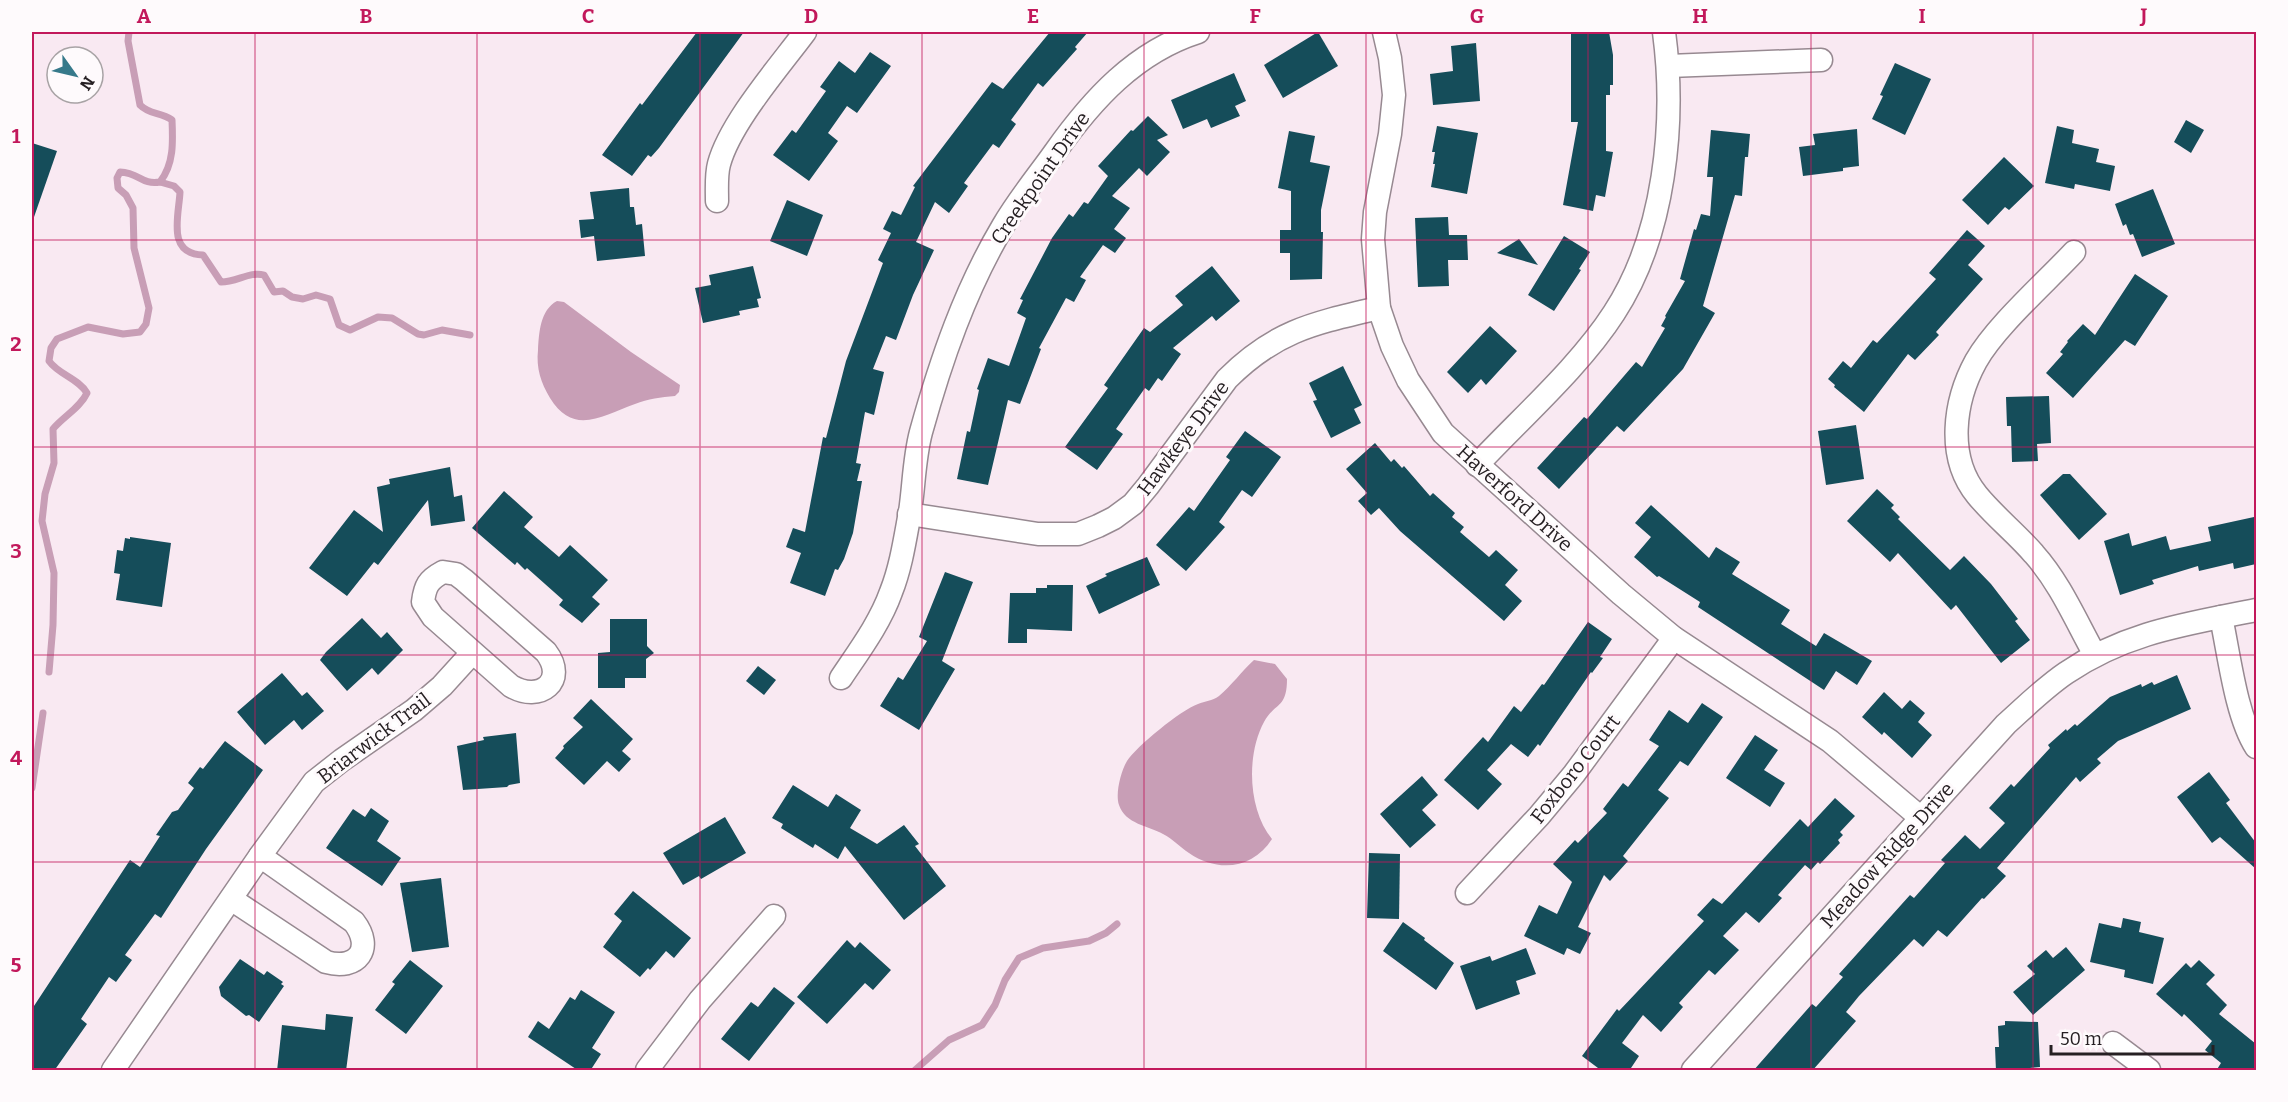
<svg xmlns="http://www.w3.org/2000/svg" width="2288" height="1102" viewBox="0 0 2288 1102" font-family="Bitter,serif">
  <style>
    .water { fill: #c89eb6 }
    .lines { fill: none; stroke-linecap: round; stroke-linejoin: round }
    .stream { stroke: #c89eb6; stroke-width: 7 }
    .building { fill: #154d5a }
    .minor-casing { stroke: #978991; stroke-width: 25 }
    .minor { stroke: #fff; stroke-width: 22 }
    .grid { fill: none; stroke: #c2185b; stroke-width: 1.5; stroke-opacity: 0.55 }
    .labels { text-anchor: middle; stroke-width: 6; stroke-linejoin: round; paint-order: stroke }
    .street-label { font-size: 20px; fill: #262023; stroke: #fefafc }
    .neatline { fill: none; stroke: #c2185b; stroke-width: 2 }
    .grid-label { font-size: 20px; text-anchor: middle; font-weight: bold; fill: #c2185b }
  </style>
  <rect width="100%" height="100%" fill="#f9e9f2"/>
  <g class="water">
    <path d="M557,301l7,1 67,50 49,33 -1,7 -4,4c-14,1 -27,3 -40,8 -32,11 -61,33 -85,-6 -9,-15 -14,-30 -12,-48 1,-17 2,-40 19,-49z"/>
    <path d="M1254,660l21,4 12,15c0,30 -12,23 -23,43 -18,33 -16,88 8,117 -19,30 -54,34 -83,14 -9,-6 -16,-14 -26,-19 -14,-8 -38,-10 -44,-29 -4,-11 2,-34 8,-44 10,-15 54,-51 71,-57 7,-3 14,-3 21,-8 12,-10 23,-25 35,-36z"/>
  </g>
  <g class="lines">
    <g class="stream">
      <path d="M160,182l14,4 6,6c-1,23 -14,62 23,63l18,27c16,0 29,-11 43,-7l10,17 9,-1 9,6 11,2 13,-4 14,4 9,26 11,5 28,-13 14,1 26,16 6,1 18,-5 28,5"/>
      <path d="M49,672l4,-47 1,-52 -12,-52 3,-27 9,-31 -1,-34c11,-13 27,-21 34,-36 -9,-15 -28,-18 -38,-32l2,-13 6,-9 31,-12 35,7 17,-2 6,-8 3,-16 -15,-60 -1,-40 -7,-13 -8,-7 -1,-10 3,-6c20,1 21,13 40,10 14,-18 13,-40 12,-62 -12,-8 -22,-5 -32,-15l-12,-64 1,-9"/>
      <polyline points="32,788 43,713"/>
      <polyline points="915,1070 949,1040 982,1025 995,1005 1005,980 1019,958 1043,948 1089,941 1106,933 1117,924"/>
    </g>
  </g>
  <g class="building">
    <polygon points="697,32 744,32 659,148 651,157 648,155 632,176 602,155 640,103 642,105"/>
    <polygon points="1050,32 1088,32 1075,47 1077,49 1043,87 1038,83 1011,120 1016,124 999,148 993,144 964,183 968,186 949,213 935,202 916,242 934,250 913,295 896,340 886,336 873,369 884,372 874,415 865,412 856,463 861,464 857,481 862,481 853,533 844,559 838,570 835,569 825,596 790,583 801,553 786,547 793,528 805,532 823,437 826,438 846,361 883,263 878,260 891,233 883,229 892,211 901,215 915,187 913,186 992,82 1003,89"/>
    <polygon points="1318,32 1338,66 1283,98 1264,65"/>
    <polygon points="1571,32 1609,32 1613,55 1613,85 1610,85 1610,95 1606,95 1606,151 1613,152 1605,197 1596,195 1593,211 1563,205 1578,122 1571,122"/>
    <polygon points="1476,43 1480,101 1433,105 1430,74 1453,71 1451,46"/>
    <polygon points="870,52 891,66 857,113 847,106 828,133 838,141 809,181 773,155 792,130 796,133 826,91 820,87 839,61 855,73"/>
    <polygon points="1895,63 1931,79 1905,135 1872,119 1883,96 1880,95"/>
    <polygon points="1234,73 1246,101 1235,106 1240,116 1211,128 1207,119 1183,129 1171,100"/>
    <polygon points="1148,116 1168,135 1157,140 1170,152 1147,176 1139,168 1112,196 1130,208 1114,229 1126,238 1115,253 1103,245 1080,277 1086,280 1074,302 1066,298 1039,348 1041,349 1020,404 1008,400 988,485 957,479 967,431 970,432 979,390 977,389 988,358 1009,366 1026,318 1017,313 1023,300 1020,299 1052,238 1069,214 1073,217 1084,202 1088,204 1108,176 1098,166 1131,130 1133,131"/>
    <polygon points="2186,120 2204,130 2191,153 2174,142"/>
    <polygon points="1437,126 1478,133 1467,194 1431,187 1435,164 1433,164 1435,152 1432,152"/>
    <polygon points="2057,126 2074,130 2072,143 2099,149 2096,162 2115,166 2110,191 2075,184 2074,189 2045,183"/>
    <polygon points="1857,129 1859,166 1843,168 1843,171 1803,176 1799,147 1815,145 1813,134"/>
    <polygon points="1711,130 1750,134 1748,157 1745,157 1742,196 1735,195 1703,306 1715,313 1683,369 1624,432 1617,426 1559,489 1537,468 1584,417 1587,419 1636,362 1642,367 1665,328 1661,326 1666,317 1665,316 1685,281 1680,279 1694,229 1696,230 1701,214 1710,216 1713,177 1707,177"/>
    <polygon points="1289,131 1315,136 1310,162 1330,166 1321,210 1321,232 1323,232 1322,279 1290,280 1290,253 1280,253 1280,230 1291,230 1291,191 1278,188"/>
    <polygon points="32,143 57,151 34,217 32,217"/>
    <polygon points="2004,157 2034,186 2009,210 2005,207 1988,225 1962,200"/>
    <polygon points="629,188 630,207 634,207 636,225 642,224 645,256 597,261 594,236 581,238 579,220 594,219 590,192"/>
    <polygon points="2153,189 2175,244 2142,257 2133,234 2130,235 2126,224 2123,226 2115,204"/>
    <polygon points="787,200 823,215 807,256 770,241"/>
    <polygon points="1448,217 1449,235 1467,235 1468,260 1448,260 1449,286 1418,287 1415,218"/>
    <polygon points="1967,230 1985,246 1968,265 1983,279 1936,332 1939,335 1915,360 1908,354 1864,412 1834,387 1835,385 1828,379 1843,361 1851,368 1873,340 1877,343 1936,279 1929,273"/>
    <polygon points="1564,236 1590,252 1579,269 1581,270 1554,311 1528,295"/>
    <polygon points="1519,239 1538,265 1497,253"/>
    <polygon points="753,266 761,298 757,299 759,307 739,311 740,315 703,323 695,288 711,285 709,275"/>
    <polygon points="1212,266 1240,301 1216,321 1212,316 1173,348 1181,354 1162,381 1158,378 1149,391 1145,388 1116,429 1123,434 1097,470 1065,447 1108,388 1104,385 1144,328 1150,332 1183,305 1175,296"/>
    <polygon points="2135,274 2168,296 2135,346 2125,340 2073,398 2046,373 2063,354 2060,352 2068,342 2067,341 2083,324 2095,335"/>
    <polygon points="1490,326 1517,351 1486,385 1481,379 1468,393 1447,372"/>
    <polygon points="1343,366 1362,405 1354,409 1361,423 1331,438 1313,401 1317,400 1309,383"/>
    <polygon points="2049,396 2051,443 2037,444 2038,461 2012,462 2011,426 2007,426 2006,397"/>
    <polygon points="1856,425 1864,479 1826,485 1818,431"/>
    <polygon points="1245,431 1281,457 1252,497 1242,490 1219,522 1225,527 1186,571 1156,545 1189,507 1194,511 1230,460 1226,457"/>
    <polygon points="1375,443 1391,462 1394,459 1402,468 1404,466 1430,496 1433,493 1455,513 1452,517 1464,527 1460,532 1489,557 1496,550 1518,570 1505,585 1522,601 1504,621 1400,531 1379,508 1371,515 1358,501 1367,493 1346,469"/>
    <polygon points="450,467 454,497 462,495 465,521 431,526 428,500 378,565 374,562 347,596 309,568 354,510 383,532 377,487 390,484 389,479"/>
    <polygon points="2063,474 2070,474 2107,514 2079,540 2040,495"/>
    <polygon points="1877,489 1894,505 1891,508 1900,517 1898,519 1950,570 1964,556 1991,584 2018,619 2015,621 2030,640 2001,663 1956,605 1951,610 1898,553 1890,562 1847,521"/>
    <polygon points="504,491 533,517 524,527 559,557 570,545 608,580 592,597 600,604 582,623 559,605 563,600 527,568 525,570 517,562 515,565 472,528"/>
    <polygon points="1651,505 1709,558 1716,547 1740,562 1732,574 1790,610 1781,624 1816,646 1824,633 1872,661 1857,685 1836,671 1824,690 1698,607 1700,602 1659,576 1657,577 1634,557 1651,537 1635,523"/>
    <polygon points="2254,517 2256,530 2256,564 2234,569 2233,563 2199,571 2198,566 2152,580 2154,584 2120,595 2104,541 2129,533 2132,546 2166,536 2170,550 2211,541 2208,527"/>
    <polygon points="130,537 171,543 162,607 116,600 120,574 114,573 117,550 123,551 125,538 130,539"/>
    <polygon points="1147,557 1160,585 1099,614 1086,586 1107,576 1105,574"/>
    <polygon points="945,572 973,582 942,661 955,669 919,730 880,706 898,677 903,680 927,641 919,637"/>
    <polygon points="1047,585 1073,585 1072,631 1027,629 1027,643 1008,643 1010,593 1036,593 1036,588 1047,588"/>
    <polygon points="362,618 381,638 387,632 403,650 378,675 372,668 347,691 320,660 326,652"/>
    <polygon points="610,619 647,619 647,646 654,653 646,659 646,678 625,678 625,688 598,688 598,653 610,652"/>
    <polygon points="1588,622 1612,639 1600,657 1603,658 1592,673 1591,672 1540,746 1538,744 1528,757 1511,744 1487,770 1502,784 1478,810 1444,780 1483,737 1488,742 1514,706 1521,712 1542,684 1544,685"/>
    <polygon points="758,666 776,680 764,695 746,681"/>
    <polygon points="282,673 302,696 307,692 324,711 302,730 294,720 265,745 237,712"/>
    <polygon points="2177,675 2191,709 2118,741 2097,759 2101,763 2080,782 2076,777 1997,868 2006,876 1984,899 1982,898 1947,937 1938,930 1923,947 1914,939 1859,996 1846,1012 1856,1021 1812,1071 1753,1071 1812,1004 1816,1007 1843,977 1839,974 1910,895 1914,898 1945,863 1941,860 1965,835 1980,849 2005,823 1989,808 2011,784 2014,787 2050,748 2048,745 2066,729 2067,731 2075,724 2077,726 2110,697 2141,684 2142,687 2152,682 2154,685"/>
    <polygon points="1884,692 1902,709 1910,700 1925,713 1918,722 1932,735 1912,758 1884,732 1882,735 1862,717"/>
    <polygon points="591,699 633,739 622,751 631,759 619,772 607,761 584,785 555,758 564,748 563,746 583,727 573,718"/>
    <polygon points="1702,703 1723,717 1688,766 1680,761 1658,790 1669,798 1623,856 1628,861 1610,881 1604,875 1578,927 1591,933 1580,954 1567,948 1564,955 1524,936 1539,905 1557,914 1572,882 1553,864 1575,840 1578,843 1607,813 1603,809 1623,783 1628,787 1659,746 1649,740 1669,710 1688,723"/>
    <polygon points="516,733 520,783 509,785 507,787 463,790 457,746 484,740 483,737"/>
    <polygon points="1755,735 1778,750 1764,770 1785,783 1770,807 1726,778"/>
    <polygon points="225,741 263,770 206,849 161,918 155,914 125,955 132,960 116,982 109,977 81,1019 87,1024 54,1071 32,1071 32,1009 130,860 140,867 160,836 156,835 172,812 178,810 194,788 188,783 200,767 203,769"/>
    <polygon points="2209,772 2230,800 2226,803 2256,843 2256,869 2220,837 2212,843 2177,797"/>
    <polygon points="1422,776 1438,795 1422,810 1436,825 1410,848 1380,814"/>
    <polygon points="793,785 828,807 836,794 861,810 850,828 877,844 904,825 919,844 915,846 946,886 904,920 845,846 838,859 815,844 813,848 781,828 783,824 772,818"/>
    <polygon points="1835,798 1855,816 1840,832 1843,835 1838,840 1840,843 1820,864 1818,862 1811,870 1805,865 1778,895 1782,898 1759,923 1746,912 1723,936 1739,950 1715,975 1709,970 1679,1003 1683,1007 1661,1032 1643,1015 1622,1043 1639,1056 1629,1071 1602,1071 1582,1056 1617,1009 1619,1011 1704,921 1697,915 1713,898 1722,904 1800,819 1808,827"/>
    <polygon points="371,808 389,821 377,841 401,858 382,886 326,848 353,809 365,817"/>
    <polygon points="725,817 746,853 701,879 699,876 683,885 663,853"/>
    <polygon points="1369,853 1400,854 1399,919 1367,918"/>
    <polygon points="441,878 449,947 412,952 400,883"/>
    <polygon points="633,891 691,938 674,958 666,951 650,970 648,968 640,977 603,947 622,921 614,914"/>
    <polygon points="2123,918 2141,922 2139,932 2164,938 2153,984 2124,977 2125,970 2090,962 2099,923 2121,928"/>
    <polygon points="1403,922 1425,938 1424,940 1454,963 1436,990 1383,951"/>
    <polygon points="847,940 855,948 860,942 891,970 873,990 865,983 827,1024 797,997"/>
    <polygon points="2066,947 2085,970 2033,1015 2013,992 2035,974 2027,966 2046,950 2053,958"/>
    <polygon points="1526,948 1536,974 1516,981 1520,994 1476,1010 1460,966 1490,956 1492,961"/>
    <polygon points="240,959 264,975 267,971 283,982 281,984 284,986 259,1022 249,1015 246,1016 221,996 219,987"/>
    <polygon points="410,960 443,986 406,1034 375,1010 395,984 392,982"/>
    <polygon points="2199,960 2215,975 2206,984 2227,1005 2219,1014 2256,1044 2256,1071 2216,1071 2221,1063 2205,1050 2212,1041 2184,1014 2182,1017 2156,994 2186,963 2191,968"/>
    <polygon points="774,987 795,1003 749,1061 721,1039 751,1002 758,1007"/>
    <polygon points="581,990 615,1012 592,1048 601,1054 590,1071 579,1071 528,1037 538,1021 549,1029 570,997 575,1000"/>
    <polygon points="326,1014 353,1017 346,1071 277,1071 282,1025 325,1030"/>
    <polygon points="2005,1021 2038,1022 2040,1067 2030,1068 2030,1071 1996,1071 1995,1047 1999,1047 1998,1026 2005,1025"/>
  </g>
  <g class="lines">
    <g class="minor-casing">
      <g id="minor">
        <polyline points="1384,32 1390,58 1394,95 1390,134 1375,212 1373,239 1379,308 1392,346 1408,380 1443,433 1621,594 1674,638 1830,741 1921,818"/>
        <polyline points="1669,66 1821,60"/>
        <path d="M717,201c0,-12 -1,-26 2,-37 11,-41 60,-97 86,-132"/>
        <path d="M2074,252c-29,31 -78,74 -98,109 -22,40 -30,96 1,134 17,21 39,38 57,59 26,29 42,67 61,101"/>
        <path d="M1477,465c44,-47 103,-99 137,-152 51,-78 62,-191 50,-281"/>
        <path d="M909,514l129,20h40l20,-8 16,-8 19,-14 15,-18 79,-107c49,-49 88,-56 152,-71"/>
        <path d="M443,572l13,2 8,6 82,72c22,29 -6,51 -35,34l-78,-69 -10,-15c2,-16 5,-22 20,-30z"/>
        <path d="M2221,617c8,37 15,99 35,130"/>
        <path d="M841,678c18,-27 39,-55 50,-86 10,-25 14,-53 19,-80 4,-26 4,-54 11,-80 20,-72 44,-142 82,-206 15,-26 35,-50 52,-74 37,-52 80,-100 143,-120"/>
        <polyline points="1467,893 1539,816 1574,774 1674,638"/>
        <path d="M231,899l95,63c32,9 48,-14 28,-40l-94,-66"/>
        <polyline points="2113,1043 2149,1070"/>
        <polyline points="113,1070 260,856 314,782 342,760 414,710 442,686 472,653"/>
        <polyline points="647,1070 700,1000 774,916"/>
        <path d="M1693,1070l313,-346c19,-17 38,-36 60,-51 60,-41 121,-49 190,-63"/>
      </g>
    </g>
    <use href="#minor" class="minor"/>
  </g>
  <path class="grid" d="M255,32v1038M477,32v1038M700,32v1038M922,32v1038M1144,32v1038M1366,32v1038M1588,32v1038M1811,32v1038M2033,32v1038M32,240h2224M32,447h2224M32,655h2224M32,862h2224"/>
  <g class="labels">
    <g class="street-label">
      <text transform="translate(1040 178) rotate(-55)" y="7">Creekpoint Drive</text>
      <text transform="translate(1183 438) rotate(-53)" y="7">Hawkeye Drive</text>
      <text transform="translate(1515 498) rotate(42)" y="7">Haverford Drive</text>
      <text transform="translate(374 738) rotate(-37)" y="7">Briarwick Trail</text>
      <text transform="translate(1575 769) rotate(-52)" y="7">Foxboro Court</text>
      <text transform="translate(1887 855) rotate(-48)" y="7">Meadow Ridge Drive</text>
    </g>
  </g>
  <rect width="2288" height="1102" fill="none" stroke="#fefafc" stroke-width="66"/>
  <g transform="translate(75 75) rotate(124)"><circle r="28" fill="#fefafc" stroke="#a8a3a5" stroke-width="1.5"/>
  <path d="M0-4.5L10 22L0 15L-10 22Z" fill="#36798a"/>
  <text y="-9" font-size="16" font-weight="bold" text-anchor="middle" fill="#262023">N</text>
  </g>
  <path d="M2051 1045v9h162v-9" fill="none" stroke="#262023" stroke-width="3"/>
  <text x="2060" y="1045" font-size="18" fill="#262023" stroke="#fefafc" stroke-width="4.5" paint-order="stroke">50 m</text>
  <rect x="33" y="33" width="2222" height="1036" class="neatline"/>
  <g class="grid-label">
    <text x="144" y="23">A</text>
    <text x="366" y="23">B</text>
    <text x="588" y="23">C</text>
    <text x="811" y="23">D</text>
    <text x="1033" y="23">E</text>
    <text x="1255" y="23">F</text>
    <text x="1477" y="23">G</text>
    <text x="1700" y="23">H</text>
    <text x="1922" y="23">I</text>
    <text x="2144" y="23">J</text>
    <text x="16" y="143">1</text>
    <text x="16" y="351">2</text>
    <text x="16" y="558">3</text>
    <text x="16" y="765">4</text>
    <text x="16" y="972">5</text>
  </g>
</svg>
